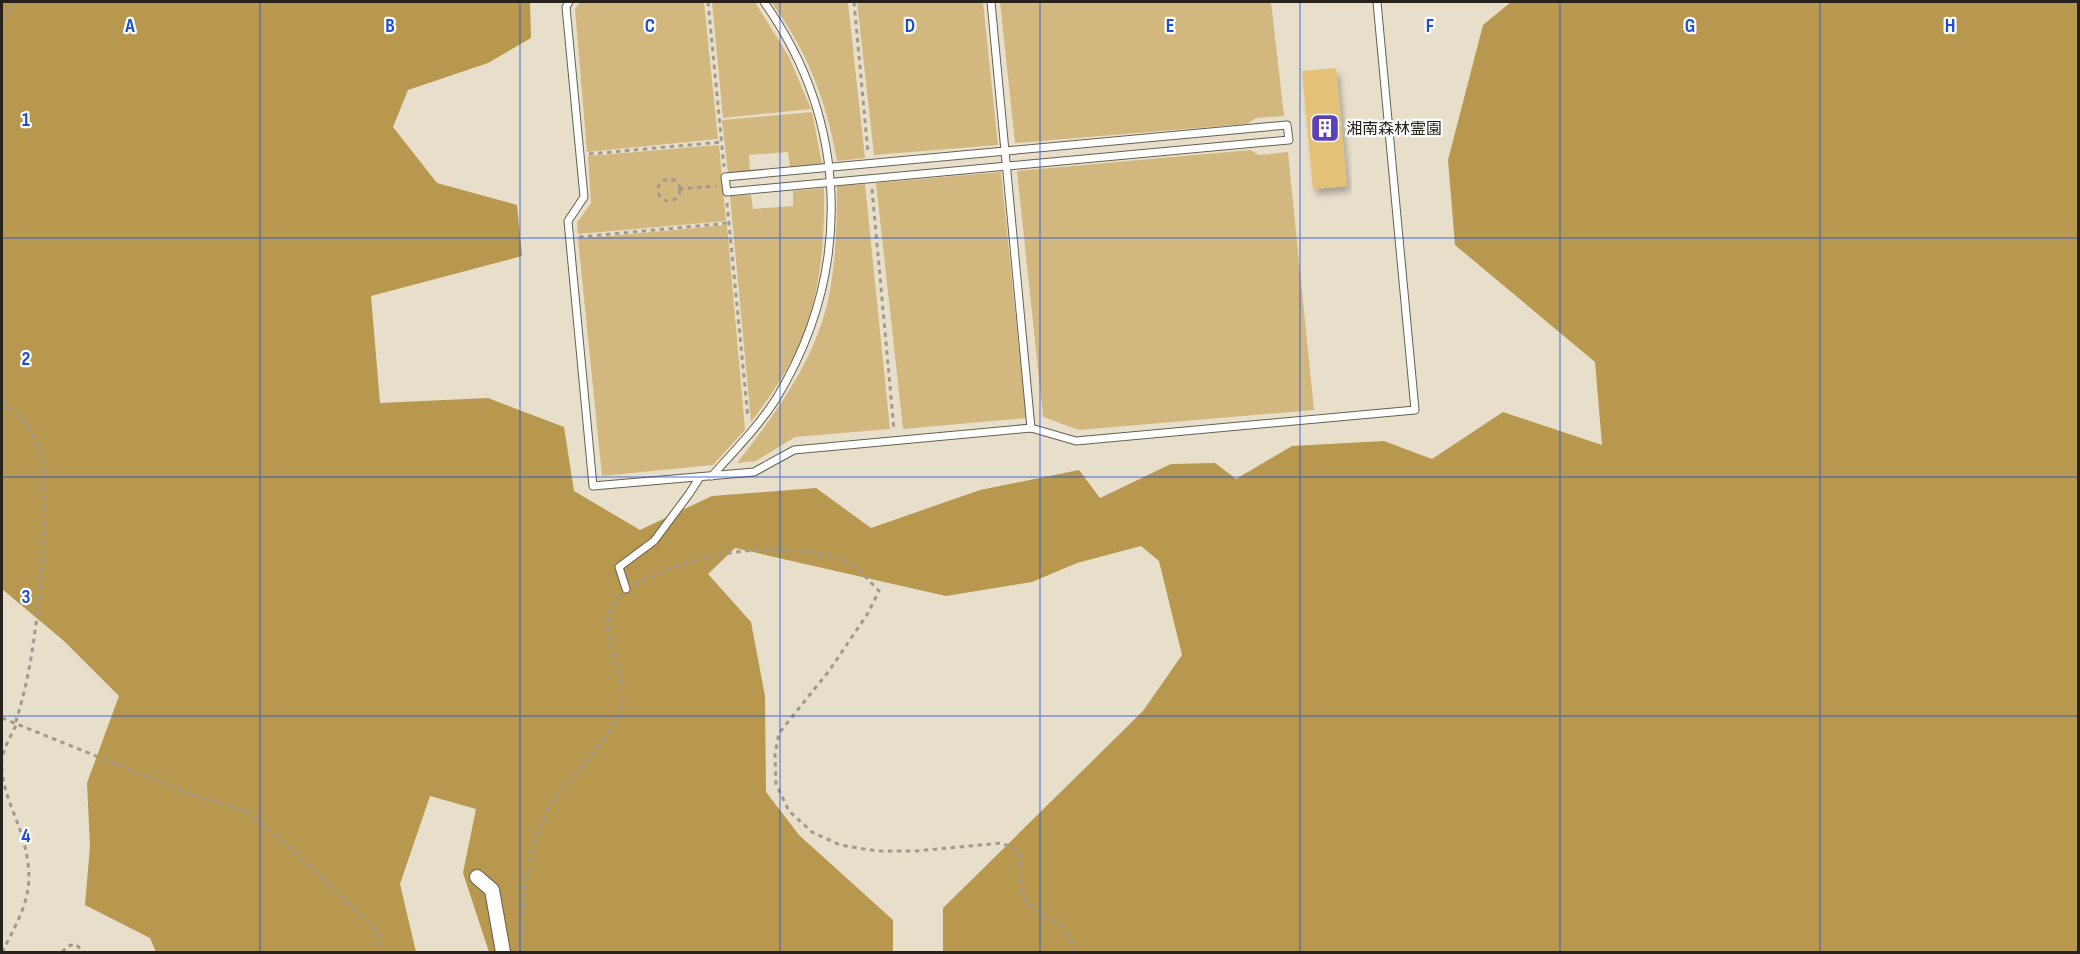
<svg xmlns="http://www.w3.org/2000/svg" width="2080" height="954" viewBox="0 0 2080 954" font-family="'Sofia Sans Condensed','Noto Sans JP',sans-serif">
  <style>
    .green { fill: #d2b87f }
    .forest { fill: #b8974f }
    .building { fill: #e3c178; filter: url(#shadow) }
    .lines { fill: none; stroke-linecap: round; stroke-linejoin: round }
    .service-casing { stroke: #67604f; stroke-width: 9 }
    .minor-casing { stroke: #67604f; stroke-width: 16 }
    .path { stroke: #a19a8b; stroke-width: 3; stroke-dasharray: 4.5 4.5; stroke-linecap: butt }
    .service { stroke: #fff; stroke-width: 7 }
    .minor { stroke: #fff; stroke-width: 14 }
    .grid { fill: none; stroke: #1d4ed8; stroke-width: 1.5; stroke-opacity: 0.55 }
    .labels { text-anchor: middle; stroke-width: 4.5; stroke-linejoin: round; paint-order: stroke }
    .poi-label { font-size: 16px; fill: #26221b; stroke: #fff; text-anchor: start }
    .grid-label { font-size: 20px; text-anchor: middle; font-weight: bold; fill: #1d4ed8; stroke: #fff; stroke-width: 4.5; stroke-linejoin: round; paint-order: stroke }
  </style>
  <defs>
    <filter id="shadow"><feDropShadow dx="3.5" dy="6" stdDeviation="3" flood-color="#0004"/></filter>
  </defs>
  <rect width="100%" height="100%" fill="#e8dfcb"/>
  <g class="green">
    <polygon points="580,2 704,2 718,139 587,152 575,9"/>
    <polygon points="712,2 755,2 789,57 811,109 723,118"/>
    <path d="M771,2h77l17,156 -28,3c-10,-59 -30,-111 -66,-159z"/>
    <polygon points="857,2 983,2 998,145 874,155"/>
    <polygon points="1000,2 1271,2 1284,116 1256,118 1247,124 1015,143"/>
    <polygon points="812,112 822,164 790,167 788,152 749,155 750,172 728,174 722,120"/>
    <polygon points="719,145 726,221 578,234 577,223 591,203 588,156"/>
    <polygon points="1250,150 1259,155 1288,152 1314,410 1079,430 1043,417 1017,171"/>
    <polygon points="1001,172 1026,418 903,429 876,183"/>
    <path d="M865,184l25,245 -95,8 -39,24 -19,2c39,-50 79,-104 92,-167 7,-36 8,-73 8,-110z"/>
    <path d="M824,188c1,58 -4,115 -30,168 -12,23 -27,45 -43,66l-21,-226 21,-1 2,14 40,-3v-15z"/>
    <polygon points="727,225 745,430 713,465 602,476 578,239"/>
  </g>
  <polygon class="forest" points="2,2 530,2 531,38 488,63 408,90 393,127 437,183 517,205 522,256 371,296 380,403 488,398 564,427 574,491 640,530 712,496 816,488 871,528 980,490 1079,470 1100,498 1171,464 1215,463 1236,479 1292,446 1384,441 1432,459 1503,412 1602,445 1595,362 1455,245 1448,160 1483,25 1511,2 2078,2 2078,952 943,952 943,908 1143,711 1182,655 1159,561 1141,546 1077,563 1032,582 946,596 735,548 708,574 751,622 765,696 766,792 799,835 893,920 893,952 489,952 463,873 476,809 430,796 400,884 416,952 156,952 150,938 85,905 90,846 87,783 119,696 64,641 2,589"/>
  <polygon class="building" points="1336,68 1347,186 1313,189 1302,71"/>
  <g class="lines">
    <g class="service-casing">
      <g id="service">
        <polyline points="569,2 566,7 584,197 568,221 593,486 754,472 794,450 1031,428 1076,441 1415,410 1377,2"/>
        <polyline points="991,2 1031,428"/>
        <polygon points="1287,125 1289,140 727,192 725,177"/>
        <path d="M712,476c22,-25 46,-49 64,-77 77,-127 74,-276 -12,-397"/>
        <polyline points="626,589 619,567 654,541 689,494 700,477"/>
      </g>
    </g>
    <g class="minor-casing">
      <polyline id="minor" points="477,877 492,890 503,952"/>
    </g>
    <g class="path">
      <polyline points="708,2 724,167"/>
      <polyline points="854,2 868,153"/>
      <polyline points="2,19 16,2"/>
      <polyline points="589,154 722,142"/>
      <circle cx="669" cy="190" r="11"/>
      <polyline points="679,189 716,186"/>
      <polyline points="872,189 894,430"/>
      <polyline points="727,203 748,418"/>
      <polyline points="579,237 729,223"/>
      <path d="M2,401c15,14 29,25 36,46 10,30 7,65 5,96 -4,60 -9,123 -28,181"/>
      <path d="M634,585c55,-29 118,-42 180,-32 8,1 19,2 27,5 15,6 27,22 38,33l-11,22 -39,58 -50,62 -4,21 1,30 13,27 23,21 28,13 37,6h39l86,-8 17,8 3,42 7,12 32,21 10,14 2,12"/>
      <polyline points="2,718 190,794 247,812 295,852 367,921 379,936 379,952"/>
      <path d="M2,952c10,-19 23,-42 26,-63 3,-19 -2,-42 -8,-59 -8,-23 -20,-46 -18,-71 2,-12 9,-23 14,-34"/>
      <polyline points="62,952 68,946 75,944 84,952"/>
      <path d="M521,952c0,-43 7,-115 32,-151 20,-29 52,-55 66,-88 17,-42 -34,-80 1,-117"/>
    </g>
    <use href="#service" class="service"/>
    <use href="#minor" class="minor"/>
  </g>
  <path class="grid" d="M260,2v950M520,2v950M780,2v950M1040,2v950M1300,2v950M1560,2v950M1820,2v950M2,238h2076M2,477h2076M2,716h2076"/>
  <defs>
    <g id="building-square" transform="scale(1.5)"><rect x="-9" y="-9" width="18" height="18" rx="4" fill="#5d41b9" stroke="#fff"/><path d="M-4-6H4V6H1V3H-1V6H-4ZM-2.5-4.3h1.7v1.8h-1.7ZM.8-4.3h1.7v1.8H.8ZM-2.5-1h1.7V.8h-1.7ZM.8-1h1.7V.8H.8Z" fill="#fff"/></g>
  </defs>
  <g fill-rule="evenodd">
    <use href="#building-square" x="1325" y="128"/>
  </g>
  <g class="labels">
    <g class="poi-label">
      <text x="1346" y="134">湘南森林霊園</text>
    </g>
  </g>
  <g class="grid-label">
    <text x="130" y="32">A</text>
    <text x="390" y="32">B</text>
    <text x="650" y="32">C</text>
    <text x="910" y="32">D</text>
    <text x="1170" y="32">E</text>
    <text x="1430" y="32">F</text>
    <text x="1690" y="32">G</text>
    <text x="1950" y="32">H</text>
    <text x="26" y="126">1</text>
    <text x="26" y="365">2</text>
    <text x="26" y="603">3</text>
    <text x="26" y="842">4</text>
  </g>
  <rect width="2080" height="954" fill="none" stroke="#26221b" stroke-width="6"/>
</svg>
